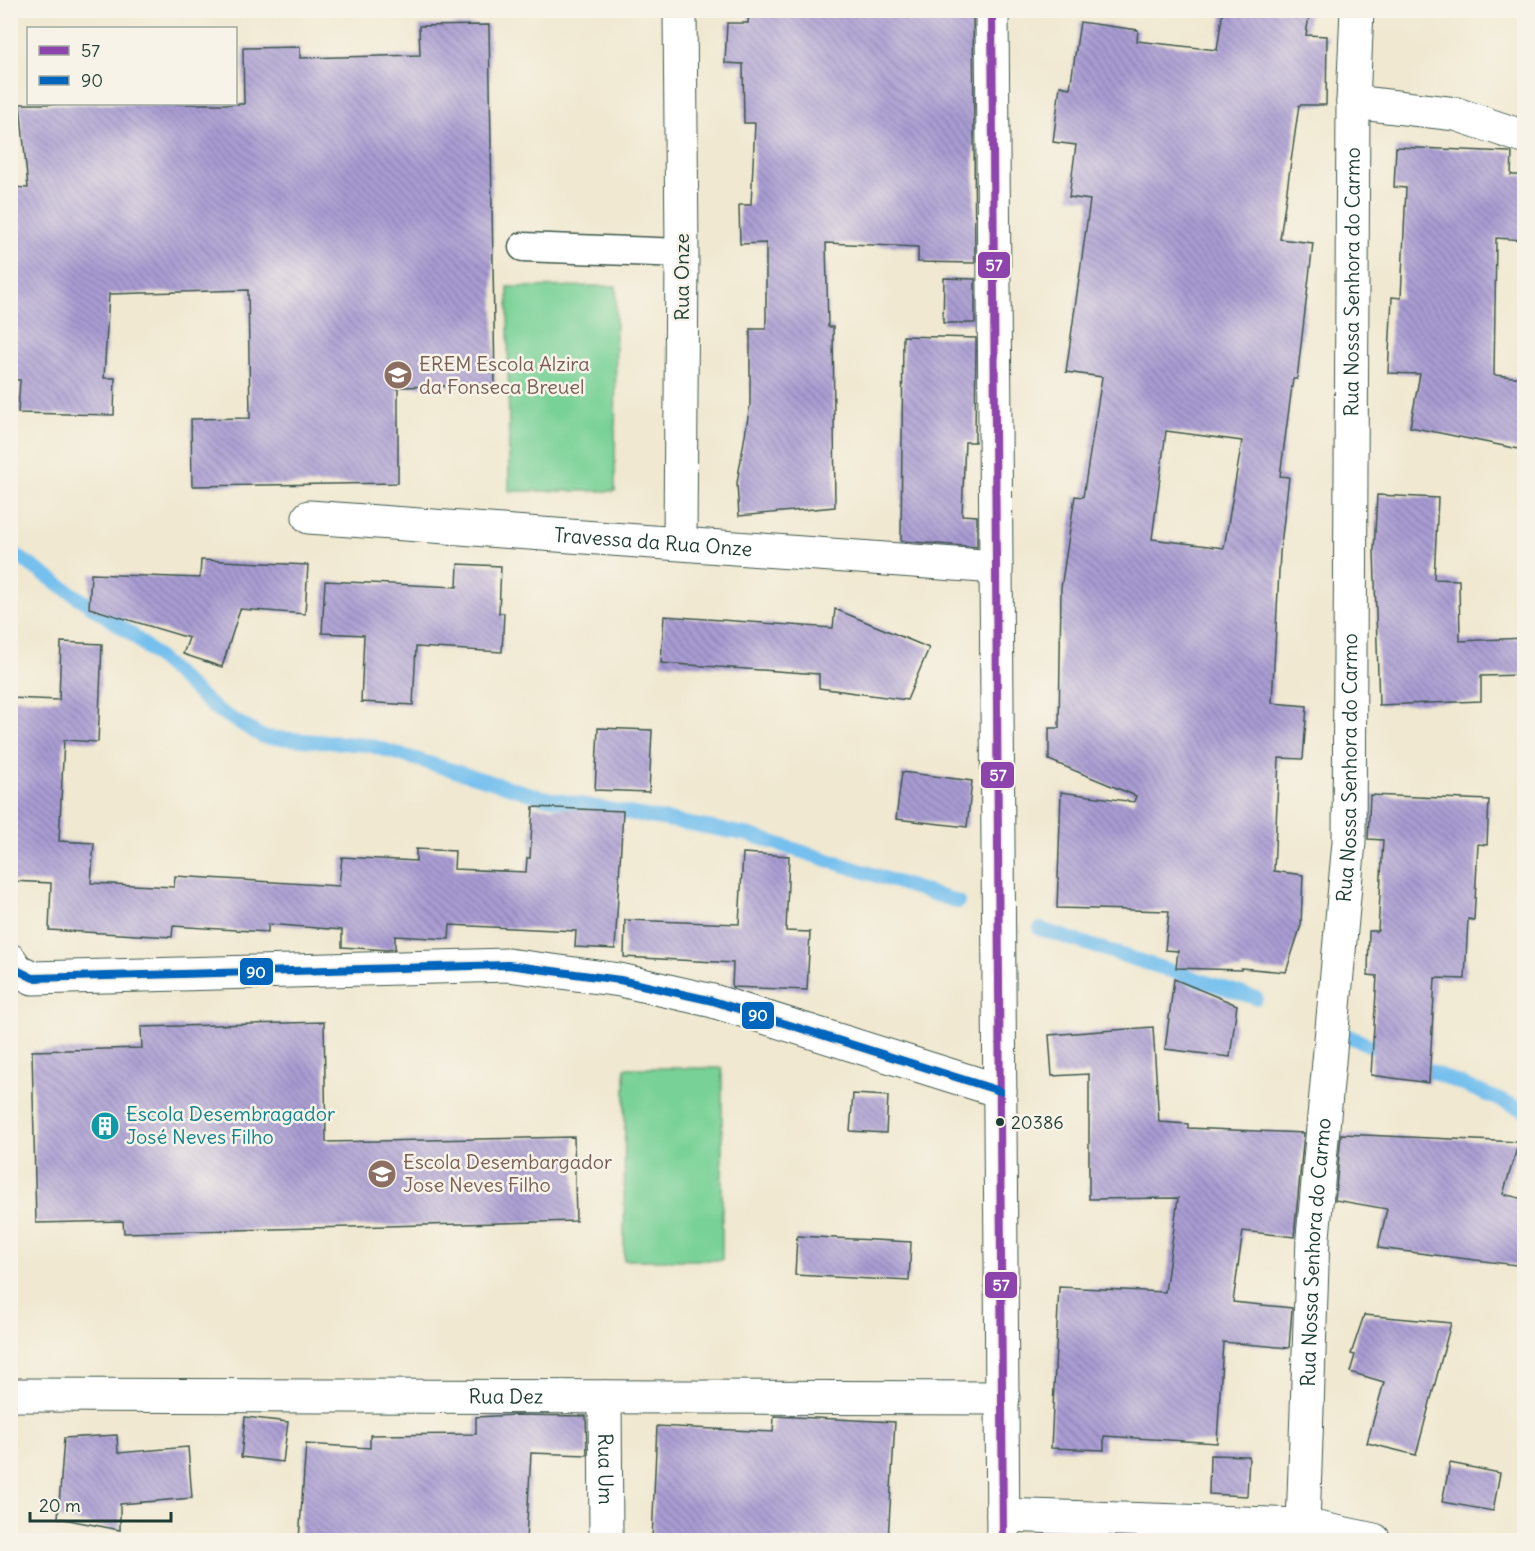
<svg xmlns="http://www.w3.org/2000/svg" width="1535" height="1551" viewBox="0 0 1535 1551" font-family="Delius,sans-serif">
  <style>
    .garden { fill: #78d196; stroke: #4c8765; stroke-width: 1.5 }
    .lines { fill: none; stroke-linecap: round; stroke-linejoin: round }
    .stream { stroke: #75c0ee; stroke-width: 14 }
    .building { fill: url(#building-back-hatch); fill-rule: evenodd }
    .service-casing { stroke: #3e574b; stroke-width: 31 }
    .minor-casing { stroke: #3e574b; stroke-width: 35 }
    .secondary-casing { stroke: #3e574b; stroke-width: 35 }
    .service { stroke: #fff; stroke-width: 28 }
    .minor { stroke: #fff; stroke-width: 33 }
    .secondary { stroke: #fff; stroke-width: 33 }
    .bus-1-casing { stroke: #f7f3e8; stroke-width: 12 }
    .bus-2-casing { stroke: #f7f3e8; stroke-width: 12 }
    .bus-1 { stroke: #8e44ad; stroke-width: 8 }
    .bus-2 { stroke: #0065bd; stroke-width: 8 }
    .bus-dot { fill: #1f3d34; stroke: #f7f3e8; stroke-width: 2 }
    .labels { text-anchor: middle; stroke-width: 5; stroke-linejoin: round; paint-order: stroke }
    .bus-label { font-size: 18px; fill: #1f3d34; stroke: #f7f3e8; text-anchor: start }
    .street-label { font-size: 20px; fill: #1f3d34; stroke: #f7f3e8 }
    .education-label { font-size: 20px; fill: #785e54; stroke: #f7f3e8; text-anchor: start }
    .culture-label { font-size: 20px; fill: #0d838f; stroke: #f7f3e8; text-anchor: start }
    .line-badge { stroke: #f7f3e8; stroke-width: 2 }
    .badge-label { font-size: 16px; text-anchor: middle; font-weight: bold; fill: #fff }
  </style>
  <defs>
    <pattern id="building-back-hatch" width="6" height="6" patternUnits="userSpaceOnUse" patternTransform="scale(1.5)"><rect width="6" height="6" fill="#a99cd3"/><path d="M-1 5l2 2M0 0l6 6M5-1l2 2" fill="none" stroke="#8980ac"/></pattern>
  </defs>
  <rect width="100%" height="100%" fill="#f7f3e8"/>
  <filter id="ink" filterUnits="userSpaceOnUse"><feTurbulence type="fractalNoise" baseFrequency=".0167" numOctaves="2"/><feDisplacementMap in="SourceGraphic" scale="12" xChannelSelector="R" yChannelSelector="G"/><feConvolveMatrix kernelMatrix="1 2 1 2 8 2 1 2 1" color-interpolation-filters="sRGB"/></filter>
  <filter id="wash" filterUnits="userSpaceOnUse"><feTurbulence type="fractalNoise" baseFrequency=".008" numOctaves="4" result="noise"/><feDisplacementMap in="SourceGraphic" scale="24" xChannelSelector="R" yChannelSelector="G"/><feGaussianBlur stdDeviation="1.35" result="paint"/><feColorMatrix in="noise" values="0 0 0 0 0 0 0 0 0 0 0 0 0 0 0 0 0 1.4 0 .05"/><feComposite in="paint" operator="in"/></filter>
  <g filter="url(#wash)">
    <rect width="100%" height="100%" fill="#f0e8d0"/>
    <g class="garden">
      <polygon points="616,286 615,491 509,491 508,287"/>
      <polygon points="625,1068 722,1068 722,1260 624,1260"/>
    </g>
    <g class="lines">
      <g class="stream">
        <polyline points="10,551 133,635 214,708 263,737 369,745 541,797 750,835 958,902"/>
        <polyline points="1040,929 1256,998"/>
        <polyline points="1341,1033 1390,1054"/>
        <polyline points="1413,1064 1524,1110"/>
      </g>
    </g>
    <g id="blocks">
      <g class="building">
        <polygon points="749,10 973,10 975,263 918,262 918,247 826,243 828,327 833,327 835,507 739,516 737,483 750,405 750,329 766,329 766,243 740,244 739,205 751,205 755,123 744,123 743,64 725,63 727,23 748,23"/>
        <path d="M1223,10h87l-4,25 21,1 -1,69h-27l-19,134 33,4 -16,136h-4l-13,97 9,1 -9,76 -8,150 35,3 -4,53 -24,-1 -5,113 29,4 -2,50 -15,47 -45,-4v2l-65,-2 2,-17 -13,-1 4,-39 -112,-3 4,-116 73,10 2,-6 -87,-36v-32h10l2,-140 14,-92 8,1 19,-120 -36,-5 24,-172 -21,-3 7,-52 -23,-3 7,-56 10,2 10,-66 58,8 -1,11 80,9zM1166,431l76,10 -18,107 -72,-9z"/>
        <polygon points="489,25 495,385 398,387 398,483 192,486 191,419 250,418 248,290 109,294 104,378 115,378 114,415 18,413 20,380 10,379 17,252 10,251 10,187 28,188 20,104 244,104 243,48 300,47 300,58 420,55 419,26"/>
        <polygon points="1396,147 1509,152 1512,153 1511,175 1524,175 1524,240 1496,238 1494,375 1524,378 1524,450 1410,427 1420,374 1388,373 1392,297 1401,298 1406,188 1394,187"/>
        <polygon points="944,278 975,279 975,323 943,323"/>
        <polygon points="903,336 976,338 975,442 965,442 962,515 977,516 977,547 901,541"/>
        <polygon points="1377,495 1438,498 1434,579 1459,580 1460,641 1524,638 1524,675 1481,676 1481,701 1379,705 1374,551"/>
        <polygon points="201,560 308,565 305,614 240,609 222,667 183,654 189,638 89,608 91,574 200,578"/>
        <polygon points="458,564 501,566 499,613 504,613 502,652 416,647 413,705 361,702 364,635 322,633 325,581 457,587"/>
        <polygon points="835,609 929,648 907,700 819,688 819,674 661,663 664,616 833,628"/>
        <polygon points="61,642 102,644 98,742 64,740 59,841 94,843 91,883 174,887 175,876 339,886 342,857 416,861 416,849 455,851 454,869 526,872 527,858 530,858 533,807 623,811 615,949 575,947 576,931 450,925 449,939 395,936 395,949 387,950 342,947 342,930 268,924 268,932 173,926 172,937 49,930 51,883 12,881 14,848 10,848 10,698 59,700"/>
        <polygon points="598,728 652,730 649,792 595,790"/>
        <polygon points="902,772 972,781 967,827 896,819"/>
        <polygon points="1370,795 1489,800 1487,845 1478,844 1474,920 1468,919 1465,979 1435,978 1429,1083 1371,1075 1377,976 1368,975 1369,931 1378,931 1383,840 1368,839"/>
        <polygon points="743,853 789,856 786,931 810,932 807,990 732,987 733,963 624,957 625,920 739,924"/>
        <polygon points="1174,979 1237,1005 1230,1057 1165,1049"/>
        <polygon points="324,1022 326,1142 574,1137 576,1221 124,1233 123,1221 36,1223 32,1051 142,1048 141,1027"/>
        <polygon points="1153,1027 1159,1122 1188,1124 1188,1128 1304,1133 1294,1237 1243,1231 1233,1302 1292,1308 1289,1348 1223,1342 1217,1443 1104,1436 1104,1450 1051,1448 1059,1287 1165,1292 1178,1198 1089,1199 1089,1074 1052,1076 1049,1035"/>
        <polygon points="853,1094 888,1096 886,1133 850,1131"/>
        <polygon points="1341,1134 1519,1142 1503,1194 1524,1199 1524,1266 1378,1248 1387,1209 1335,1200"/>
        <polygon points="797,1236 911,1242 909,1281 795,1275"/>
        <polygon points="1364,1315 1451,1323 1416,1455 1367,1443 1384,1382 1350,1372 1355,1355 1351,1354"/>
        <polygon points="513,1415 586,1416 587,1455 531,1453 526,1540 384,1540 344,1537 344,1540 299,1540 306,1444 370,1448 370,1435 476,1434 476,1417"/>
        <polygon points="774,1416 895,1422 888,1540 652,1540 657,1426 773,1432"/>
        <polygon points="245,1417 288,1422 283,1462 241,1457"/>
        <polygon points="117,1435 118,1453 188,1447 192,1498 120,1504 120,1530 58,1518 64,1438"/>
        <polygon points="1210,1455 1249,1456 1247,1496 1209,1494"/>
        <polygon points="1450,1463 1500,1473 1493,1511 1442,1502"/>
      </g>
    </g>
  </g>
  <g filter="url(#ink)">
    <use href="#blocks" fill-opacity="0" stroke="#3e574b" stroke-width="1.5"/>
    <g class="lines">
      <g class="service-casing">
        <polyline id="service" points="523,247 682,253"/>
      </g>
      <g class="minor-casing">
        <g id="minor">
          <polyline points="680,10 682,253 680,543"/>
          <polyline points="1353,102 1456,114 1524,137"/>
          <path id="s1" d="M309,517l687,50"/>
          <polyline points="10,960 17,970 33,978 508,965 620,980 713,1001 1000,1091"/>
          <path id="s2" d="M10,1395l993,3"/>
          <path id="s3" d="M605,1397l1,143"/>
          <polyline points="1003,1515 1303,1525 1374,1540"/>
          <path id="s4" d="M1303,1525l10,-288 36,-395 4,-740 4,-92"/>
        </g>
      </g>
      <g class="secondary-casing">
        <polyline id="secondary" points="992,10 1003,1540"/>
      </g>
      <use href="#service" class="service"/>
      <use href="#minor" class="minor"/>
      <use href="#secondary" class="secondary"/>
      <g class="bus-1-casing">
        <polyline id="bus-1" points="992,10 1003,1540"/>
      </g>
      <g class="bus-2-casing">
        <polyline id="bus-2" points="10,960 17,970 33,978 508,965 620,980 713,1001 1000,1091"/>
      </g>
      <use href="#bus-1" class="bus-1"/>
      <use href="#bus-2" class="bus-2"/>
    </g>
  </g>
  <defs>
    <g id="school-disc" transform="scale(1.5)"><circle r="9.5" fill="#8d6e63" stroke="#f7f3e8"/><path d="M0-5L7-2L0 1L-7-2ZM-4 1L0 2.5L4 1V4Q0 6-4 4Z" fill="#fff"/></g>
    <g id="building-disc" transform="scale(1.5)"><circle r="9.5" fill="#0f9aa8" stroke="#f7f3e8"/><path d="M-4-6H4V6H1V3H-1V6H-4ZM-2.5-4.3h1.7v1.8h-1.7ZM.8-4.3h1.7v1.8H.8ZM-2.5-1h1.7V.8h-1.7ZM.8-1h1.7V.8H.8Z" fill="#fff"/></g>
  </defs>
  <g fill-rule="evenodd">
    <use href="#school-disc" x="398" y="375"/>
    <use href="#building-disc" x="105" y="1126"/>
    <use href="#school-disc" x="382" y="1174"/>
  </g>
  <circle class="bus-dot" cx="1000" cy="1122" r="5"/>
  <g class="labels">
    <g class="bus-label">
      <text x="1011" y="1129">20386</text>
    </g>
    <g class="street-label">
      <text transform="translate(682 277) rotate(-90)" y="7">Rua Onze</text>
      <text dy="7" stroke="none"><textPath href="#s4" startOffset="1245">Rua Nossa Senhora do Carmo</textPath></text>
      <text dy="7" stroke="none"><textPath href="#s1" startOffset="345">Travessa da Rua Onze</textPath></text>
      <text dy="7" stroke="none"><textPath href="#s4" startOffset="759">Rua Nossa Senhora do Carmo</textPath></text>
      <text dy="7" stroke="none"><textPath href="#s4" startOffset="273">Rua Nossa Senhora do Carmo</textPath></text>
      <text dy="7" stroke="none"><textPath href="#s2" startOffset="496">Rua Dez</textPath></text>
      <text dy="7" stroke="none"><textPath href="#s3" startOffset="72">Rua Um</textPath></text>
    </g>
    <g class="education-label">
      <text x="419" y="371">EREM Escola Alzira<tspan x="419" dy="23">da Fonseca Breuel</tspan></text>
      <text x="403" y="1169">Escola Desembargador<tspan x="403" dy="23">Jose Neves Filho</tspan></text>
    </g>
    <g class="culture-label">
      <text x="126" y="1121">Escola Desembragador<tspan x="126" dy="23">José Neves Filho</tspan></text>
    </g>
  </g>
  <g class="line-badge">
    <rect x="977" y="251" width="34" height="28" rx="6" fill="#8e44ad"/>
    <rect x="980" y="761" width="35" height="28" rx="6" fill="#8e44ad"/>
    <rect x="239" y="957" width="35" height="29" rx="6" fill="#0065bd"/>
    <rect x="741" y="1001" width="34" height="29" rx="6" fill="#0065bd"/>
    <rect x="984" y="1271" width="34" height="28" rx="6" fill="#8e44ad"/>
  </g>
  <g class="badge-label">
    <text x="994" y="271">57</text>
    <text x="998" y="781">57</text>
    <text x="256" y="978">90</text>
    <text x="758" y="1021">90</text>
    <text x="1001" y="1291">57</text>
  </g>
  <rect width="1535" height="1551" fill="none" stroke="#f7f3e8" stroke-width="36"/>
  <rect x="27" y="27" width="210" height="78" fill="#f7f3e8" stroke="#a1aaa0" stroke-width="1.5"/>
  <rect x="39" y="46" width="30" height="9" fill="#8e44ad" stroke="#a1aaa0" stroke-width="1.5"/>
  <text x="81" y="57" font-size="18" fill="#1f3d34">57</text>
  <rect x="39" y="76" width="30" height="9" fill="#0065bd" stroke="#a1aaa0" stroke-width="1.5"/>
  <text x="81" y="87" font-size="18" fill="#1f3d34">90</text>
  <path d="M30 1512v9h141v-9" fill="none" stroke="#1f3d34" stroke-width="3"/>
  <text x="39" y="1512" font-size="18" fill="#1f3d34" stroke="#f7f3e8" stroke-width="4.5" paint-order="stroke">20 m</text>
</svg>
